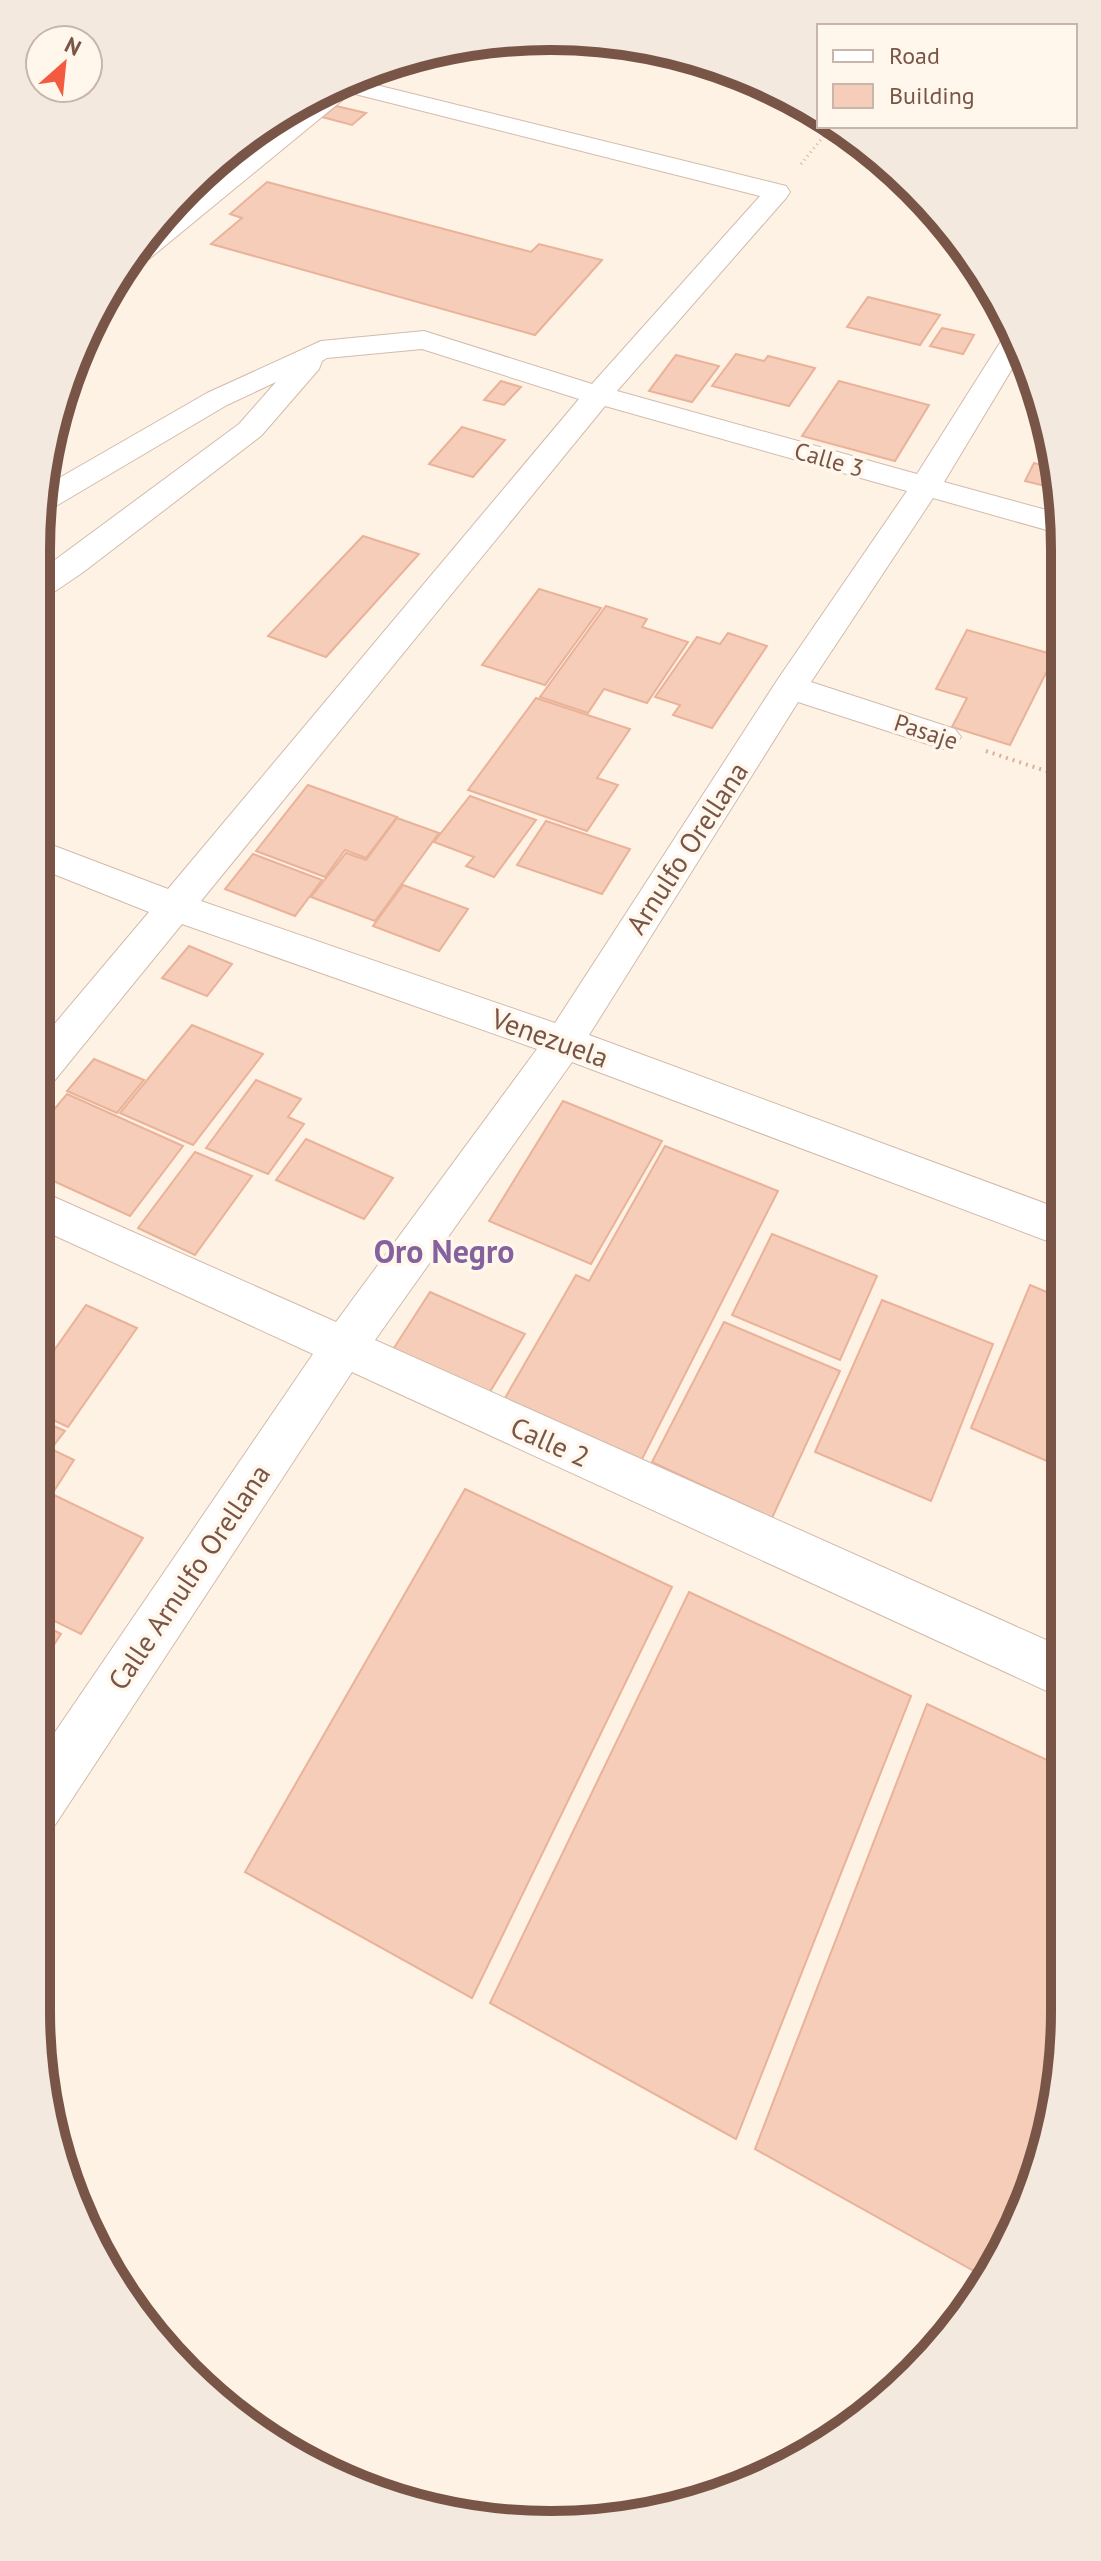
<svg xmlns="http://www.w3.org/2000/svg" width="1101" height="2561" viewBox="0 0 1101 2561" font-family="'PT Sans',sans-serif">
  <style>
    .building { fill: #f6cdb9; stroke: #eab298; stroke-width: 2 }
    .lines { fill: none; stroke-linecap: round; stroke-linejoin: round }
    .minor-casing { stroke: #d3bbab; stroke-width: 2 }
    .path-far1 { stroke: #dbb09c; stroke-width: 3; stroke-dasharray: 1 4; stroke-linecap: butt }
    .path { stroke: #dbb09c; stroke-width: 4; stroke-dasharray: 2 5; stroke-linecap: butt }
    .minor { fill: #fff; fill-rule: evenodd }
    .labels { text-anchor: middle; stroke-width: 7; stroke-linejoin: round; paint-order: stroke }
    .far-street-label { font-size: 24px; fill: #795547; stroke: #fff6ec }
    .street-label { font-size: 28px; fill: #795547; stroke: #fff6ec }
    .quarter-label { font-size: 32px; font-weight: bold; fill: #85629d; stroke: #fff6ec }
    .rim { fill: none; stroke: #795547; stroke-width: 10 }
  </style>
  <rect width="100%" height="100%" fill="#fef2e4"/>
  <g class="building">
    <polygon points="336,106 366,113 352,125 322,117"/>
    <polygon points="267,182 531,252 539,244 602,260 535,335 211,244 242,218 230,214"/>
    <polygon points="868,297 940,315 920,345 847,327"/>
    <polygon points="942,328 974,335 963,354 930,346"/>
    <polygon points="736,354 764,361 768,356 815,368 789,406 712,386"/>
    <polygon points="676,355 719,366 692,402 649,391"/>
    <polygon points="501,381 521,387 504,405 484,400"/>
    <polygon points="839,381 929,405 895,461 802,436"/>
    <polygon points="462,427 505,440 473,477 429,464"/>
    <polygon points="1034,463 1056,469 1061,490 1025,481"/>
    <polygon points="363,536 419,554 326,657 268,636"/>
    <polygon points="539,589 601,608 545,685 482,665"/>
    <polygon points="606,606 647,619 642,627 688,642 647,703 604,689 588,713 540,697"/>
    <polygon points="967,630 1055,655 1010,745 952,727 967,698 936,689"/>
    <polygon points="728,633 767,646 712,728 673,715 680,705 655,697 697,637 720,644"/>
    <polygon points="536,698 630,729 597,778 618,785 587,831 468,790"/>
    <polygon points="308,785 397,817 366,858 345,850 325,877 256,851"/>
    <polygon points="470,796 536,820 494,877 466,866 474,857 434,842"/>
    <polygon points="397,818 439,833 375,921 311,897 346,853 366,860"/>
    <polygon points="546,821 630,849 602,894 517,865"/>
    <polygon points="253,854 322,880 295,916 225,889"/>
    <polygon points="403,885 468,909 439,951 373,926"/>
    <polygon points="189,946 232,964 207,996 162,978"/>
    <polygon points="192,1025 263,1054 193,1145 120,1113"/>
    <polygon points="94,1059 144,1080 117,1113 67,1091"/>
    <polygon points="256,1080 301,1099 288,1117 304,1124 268,1174 206,1148"/>
    <polygon points="67,1094 183,1146 130,1216 36,1173 36,1131"/>
    <polygon points="563,1101 662,1141 591,1264 489,1221"/>
    <polygon points="306,1139 393,1178 364,1219 276,1180"/>
    <polygon points="665,1146 778,1191 638,1467 501,1405 576,1275 589,1281"/>
    <polygon points="195,1152 252,1176 195,1255 138,1228"/>
    <polygon points="772,1234 877,1276 840,1360 732,1315"/>
    <polygon points="1030,1285 1063,1299 1063,1468 971,1428"/>
    <polygon points="430,1292 525,1334 488,1395 392,1351"/>
    <polygon points="882,1300 993,1344 931,1501 815,1452"/>
    <polygon points="86,1305 137,1328 68,1427 36,1412 36,1376"/>
    <polygon points="724,1322 840,1371 772,1518 652,1462"/>
    <polygon points="36,1418 65,1431 51,1449 74,1460 52,1494 143,1538 81,1634 36,1612"/>
    <polygon points="465,1489 672,1587 472,1998 245,1872"/>
    <polygon points="689,1592 911,1696 736,2139 490,2003"/>
    <polygon points="36,1621 61,1634 36,1672"/>
    <polygon points="927,1704 1064,1768 1065,2010 1038,2176 981,2275 755,2149"/>
  </g>
  <g class="lines">
    <g class="minor-casing">
      <path id="minor" d="M356,80l430,106 4,6 -4,6 -169,193 300,83 86,-136 4,-6 7,-2 7,24 -77,128 117,32v20l-128,-36 -122,184 144,47 6,8 -6,8 -12,4 -145,-47 -209,333 474,175v37l-491,-185 -197,278 689,308v51l-712,-327 -297,453 -19,7v-72l277,-406 -277,-127v-38l300,133 201,-273 -355,-125 -132,162 -14,5v-45l113,-134 -113,-45v-28l132,50 411,-490 -157,-50 -95,9 -5,3 -3,8 -58,67 -179,137 -34,23 -12,3v-25l203,-150 37,-42 -49,23 -171,101 -11,2 2,-23 160,-92 114,-52 103,-10 168,53 168,-188 -409,-103 -202,166 -14,1 20,-33 173,-139zM605,406l302,85 -129,188 -223,344 -354,-122z"/>
    </g>
    <g class="path-far1">
      <polyline points="837,126 841,127"/>
      <polyline points="801,164 832,126"/>
    </g>
    <polyline class="path" points="986,751 1061,776"/>
    <use href="#minor" class="minor"/>
  </g>
  <g class="labels">
    <g class="far-street-label">
      <text transform="translate(829 460) rotate(16)" y="8">Calle 3</text>
      <text transform="translate(926 732) rotate(18)" y="8">Pasaje</text>
    </g>
    <g class="street-label">
      <text transform="translate(687 848) rotate(-57)" y="10">Arnulfo Orellana</text>
      <text transform="translate(550 1038) rotate(20)" y="10">Venezuela</text>
      <text transform="translate(550 1442) rotate(24)" y="10">Calle 2</text>
      <text transform="translate(189 1577) rotate(-56)" y="10">Calle Arnulfo Orellana</text>
    </g>
    <g class="quarter-label">
      <text x="444" y="1263">Oro Negro</text>
    </g>
  </g>
  <path d="M0 0H1101V2561H0ZM550 50H551A500 500 0 0 1 1051 550V2011A500 500 0 0 1 551 2511H550A500 500 0 0 1 50 2011V550A500 500 0 0 1 550 50Z" fill="#f4e9df" fill-rule="evenodd"/>
  <path class="rim" d="M550 50H551A500 500 0 0 1 1051 550V2011A500 500 0 0 1 551 2511H550A500 500 0 0 1 50 2011V550A500 500 0 0 1 550 50Z"/>
  <rect x="817" y="24" width="260" height="104" fill="#fff6ec" stroke="#c9b6aa" stroke-width="2"/>
  <rect x="833" y="50" width="40" height="12" fill="#ffffff" stroke="#c9b6aa" stroke-width="2"/>
  <text x="889" y="64" font-size="24" fill="#795547">Road</text>
  <rect x="833" y="84" width="40" height="24" fill="#f6cdb9" stroke="#c9b6aa" stroke-width="2"/>
  <text x="889" y="104" font-size="24" fill="#795547">Building</text>
  <g transform="translate(64 64) rotate(27)"><circle r="38" fill="#fff6ec" stroke="#c9b6aa" stroke-width="2"/>
  <path d="M0-6L14 30L0 20L-14 30Z" fill="#f25b3f"/>
  <text y="-12" font-size="22" font-weight="bold" text-anchor="middle" fill="#795547">N</text>
  </g>
</svg>
